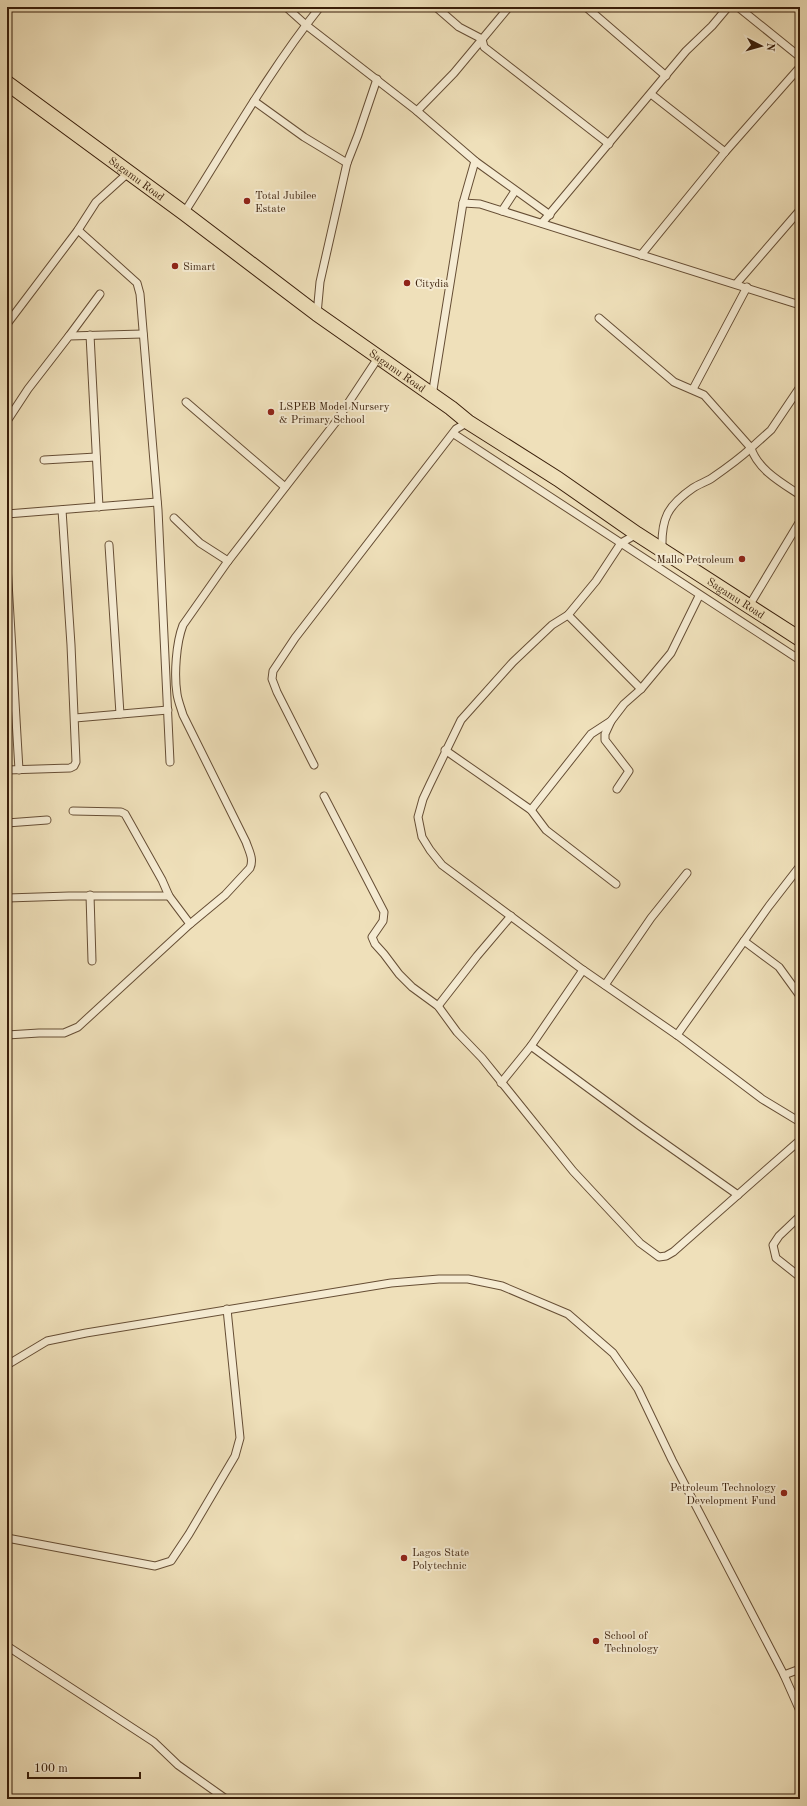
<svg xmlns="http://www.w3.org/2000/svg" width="807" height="1806" viewBox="0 0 807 1806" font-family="'Old Standard TT',serif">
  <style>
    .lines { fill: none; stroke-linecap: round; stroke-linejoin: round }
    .street-casing { stroke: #664e35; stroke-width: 9 }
    .highway-casing { stroke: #381d09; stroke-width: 16 }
    .street { stroke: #f5ebd2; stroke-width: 7 }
    .highway { stroke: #efe0ba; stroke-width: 14 }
    .poi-dot { fill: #8f2418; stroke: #f5ebd2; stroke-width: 1.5 }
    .labels { text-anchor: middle; stroke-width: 4; stroke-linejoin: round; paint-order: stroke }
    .street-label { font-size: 11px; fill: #381d09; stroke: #f5ebd2 }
    .poi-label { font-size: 11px; fill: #381d09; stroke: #f5ebd2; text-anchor: start }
  </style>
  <rect width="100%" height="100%" fill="#efe0ba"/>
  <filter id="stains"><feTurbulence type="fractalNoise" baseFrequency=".005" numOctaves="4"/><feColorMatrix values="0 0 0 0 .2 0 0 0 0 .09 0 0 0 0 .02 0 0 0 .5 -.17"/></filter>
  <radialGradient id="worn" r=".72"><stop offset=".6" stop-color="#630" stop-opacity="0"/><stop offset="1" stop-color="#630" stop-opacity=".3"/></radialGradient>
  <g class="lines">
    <g class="street-casing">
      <g id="street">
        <polyline points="286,7 306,25 417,111 475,161 550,215"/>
        <polyline points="436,7 459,27 482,39 484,47 609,144"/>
        <polyline points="586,7 666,76"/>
        <polyline points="738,7 800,57"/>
        <polyline points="651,94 725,152"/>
        <polyline points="254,101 304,137 347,163"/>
        <polyline points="417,111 454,73 509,7"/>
        <polyline points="463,203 480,204 800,305"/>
        <polyline points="502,211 515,191"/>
        <path d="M184,213c44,-69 85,-142 136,-206"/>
        <polyline points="542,223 686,51 712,26 728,7"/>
        <polyline points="78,230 137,283 140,294 158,510 170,762"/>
        <polyline points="641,255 725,152 800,67"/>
        <polyline points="736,284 800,210"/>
        <polyline points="317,314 320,282 347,163 358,135 377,79"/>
        <path d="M599,318l75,64 30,13 47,53c-12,11 -26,21 -39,30 -6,4 -13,6 -19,10 -26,18 -32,31 -31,62"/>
        <polyline points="7,324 78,230 96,202 128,173"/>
        <polyline points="90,335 99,507"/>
        <polyline points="69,336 100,294"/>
        <path d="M800,387l-29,43 -20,18c7,22 31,35 49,47"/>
        <polyline points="693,389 747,287"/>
        <polyline points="432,396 463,203 475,161"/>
        <polyline points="186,402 285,487"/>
        <polyline points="7,421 28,389 69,336 143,334"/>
        <polyline points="454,434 800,660"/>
        <polyline points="44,460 96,457"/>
        <polyline points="7,514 157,502"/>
        <polyline points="174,518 200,543 228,561"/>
        <polyline points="637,534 621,543 596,581 568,615 552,625 513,662 461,720 430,784 423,799 418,817 422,837 430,850 442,865 583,970 677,1035 762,1099 800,1122"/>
        <polyline points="109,545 120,714"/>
        <polyline points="7,565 19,770"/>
        <polyline points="749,606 800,521"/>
        <polyline points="568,615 641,689"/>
        <polyline points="75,718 168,710"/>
        <polyline points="611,721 605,734 605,740 629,771 617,789"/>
        <polyline points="445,750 531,810 546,830 616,884"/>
        <polyline points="314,765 277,692 272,679 273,671 295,638 456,429 468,422"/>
        <polyline points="7,770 70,768 74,766 76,762 71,645 62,510"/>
        <polyline points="324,796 384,912 383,921 372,937 375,944 384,954 399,974 412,987 438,1006 457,1032 482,1058 573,1171 640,1243 659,1257 666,1256 673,1252 800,1140"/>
        <polyline points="531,810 591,734 611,721 624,704 641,689 671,653 699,596"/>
        <polyline points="73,811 121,812 125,814 162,880 169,896 190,924"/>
        <polyline points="7,823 47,820"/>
        <polyline points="90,895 92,961"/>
        <polyline points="7,898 69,896 169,896"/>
        <polyline points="744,941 779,967 800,996"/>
        <polyline points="605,985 651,918 687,873"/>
        <polyline points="438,1006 477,956 511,916"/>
        <path d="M7,1035l32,-2h25l14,-6 112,-103 35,-29 25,-27c4,-9 -1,-17 -4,-26l-63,-127c-2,-7 -5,-14 -6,-21 -3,-19 -1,-51 6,-69l45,-64 107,-138 43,-65"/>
        <polyline points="677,1035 769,906 800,866"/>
        <polyline points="531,1046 640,1126 738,1195"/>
        <polyline points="501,1083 531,1046 583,970"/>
        <polyline points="800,1216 779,1236 773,1245 776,1258 800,1277"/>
        <polyline points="7,1365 47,1341 86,1333 391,1283 439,1279 468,1279 502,1286 568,1314 613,1353 638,1389 672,1460 784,1675 800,1711"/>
        <polyline points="7,1538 155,1566 171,1561 189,1534 235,1456 240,1438 227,1309"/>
        <polyline points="7,1646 154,1742 178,1765 226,1799"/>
        <polyline points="784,1675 800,1669"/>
      </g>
    </g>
    <g class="highway-casing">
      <g id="highway">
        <path id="s1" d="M7,83l177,130 133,101 134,94 17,14 90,57 79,55 163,105"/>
      </g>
    </g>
    <use href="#street" class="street"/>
    <use href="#highway" class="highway"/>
  </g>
  <g class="poi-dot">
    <circle cx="247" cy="201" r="4"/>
    <circle cx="175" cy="266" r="4"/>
    <circle cx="407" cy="283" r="4"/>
    <circle cx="271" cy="412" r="4"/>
    <circle cx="742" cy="559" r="4"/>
    <circle cx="784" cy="1493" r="4"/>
    <circle cx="404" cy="1558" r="4"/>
    <circle cx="596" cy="1641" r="4"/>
  </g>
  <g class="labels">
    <g class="street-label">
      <text dy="4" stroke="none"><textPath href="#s1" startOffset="161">Sagamu Road</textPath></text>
      <text dy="4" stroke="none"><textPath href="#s1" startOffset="485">Sagamu Road</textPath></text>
      <text dy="4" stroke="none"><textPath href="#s1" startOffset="893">Sagamu Road</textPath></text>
    </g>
    <g class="poi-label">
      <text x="255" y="199">Total Jubilee<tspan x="255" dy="13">Estate</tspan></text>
      <text x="183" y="270">Simart</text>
      <text x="415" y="287">Citydia</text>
      <text x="279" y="410">LSPEB Model Nursery<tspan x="279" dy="13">&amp; Primary School</tspan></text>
      <text x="734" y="563" text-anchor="end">Mallo Petroleum</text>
      <text x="776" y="1491" text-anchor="end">Petroleum Technology<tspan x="776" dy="13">Development Fund</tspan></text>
      <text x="412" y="1556">Lagos State<tspan x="412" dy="13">Polytechnic</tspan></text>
      <text x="604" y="1639">School of<tspan x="604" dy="13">Technology</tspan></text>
    </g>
  </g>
  <rect width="807" height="1806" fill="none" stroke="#efe0ba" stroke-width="24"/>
  <rect x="8" y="8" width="791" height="1790" fill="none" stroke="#381d09" stroke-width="2"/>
  <rect x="12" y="12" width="783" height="1782" fill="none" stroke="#381d09"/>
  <g transform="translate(761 46) rotate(96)" stroke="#f5ebd2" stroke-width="3" paint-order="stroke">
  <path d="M0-3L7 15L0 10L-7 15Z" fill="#381d09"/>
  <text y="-6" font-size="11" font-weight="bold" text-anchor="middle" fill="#381d09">N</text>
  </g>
  <path d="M28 1772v6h112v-6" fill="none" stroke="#381d09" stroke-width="2"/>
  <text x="34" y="1772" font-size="12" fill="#381d09" stroke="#f5ebd2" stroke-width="3" paint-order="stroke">100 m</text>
  <rect width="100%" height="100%" filter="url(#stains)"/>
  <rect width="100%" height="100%" fill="url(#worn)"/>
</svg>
